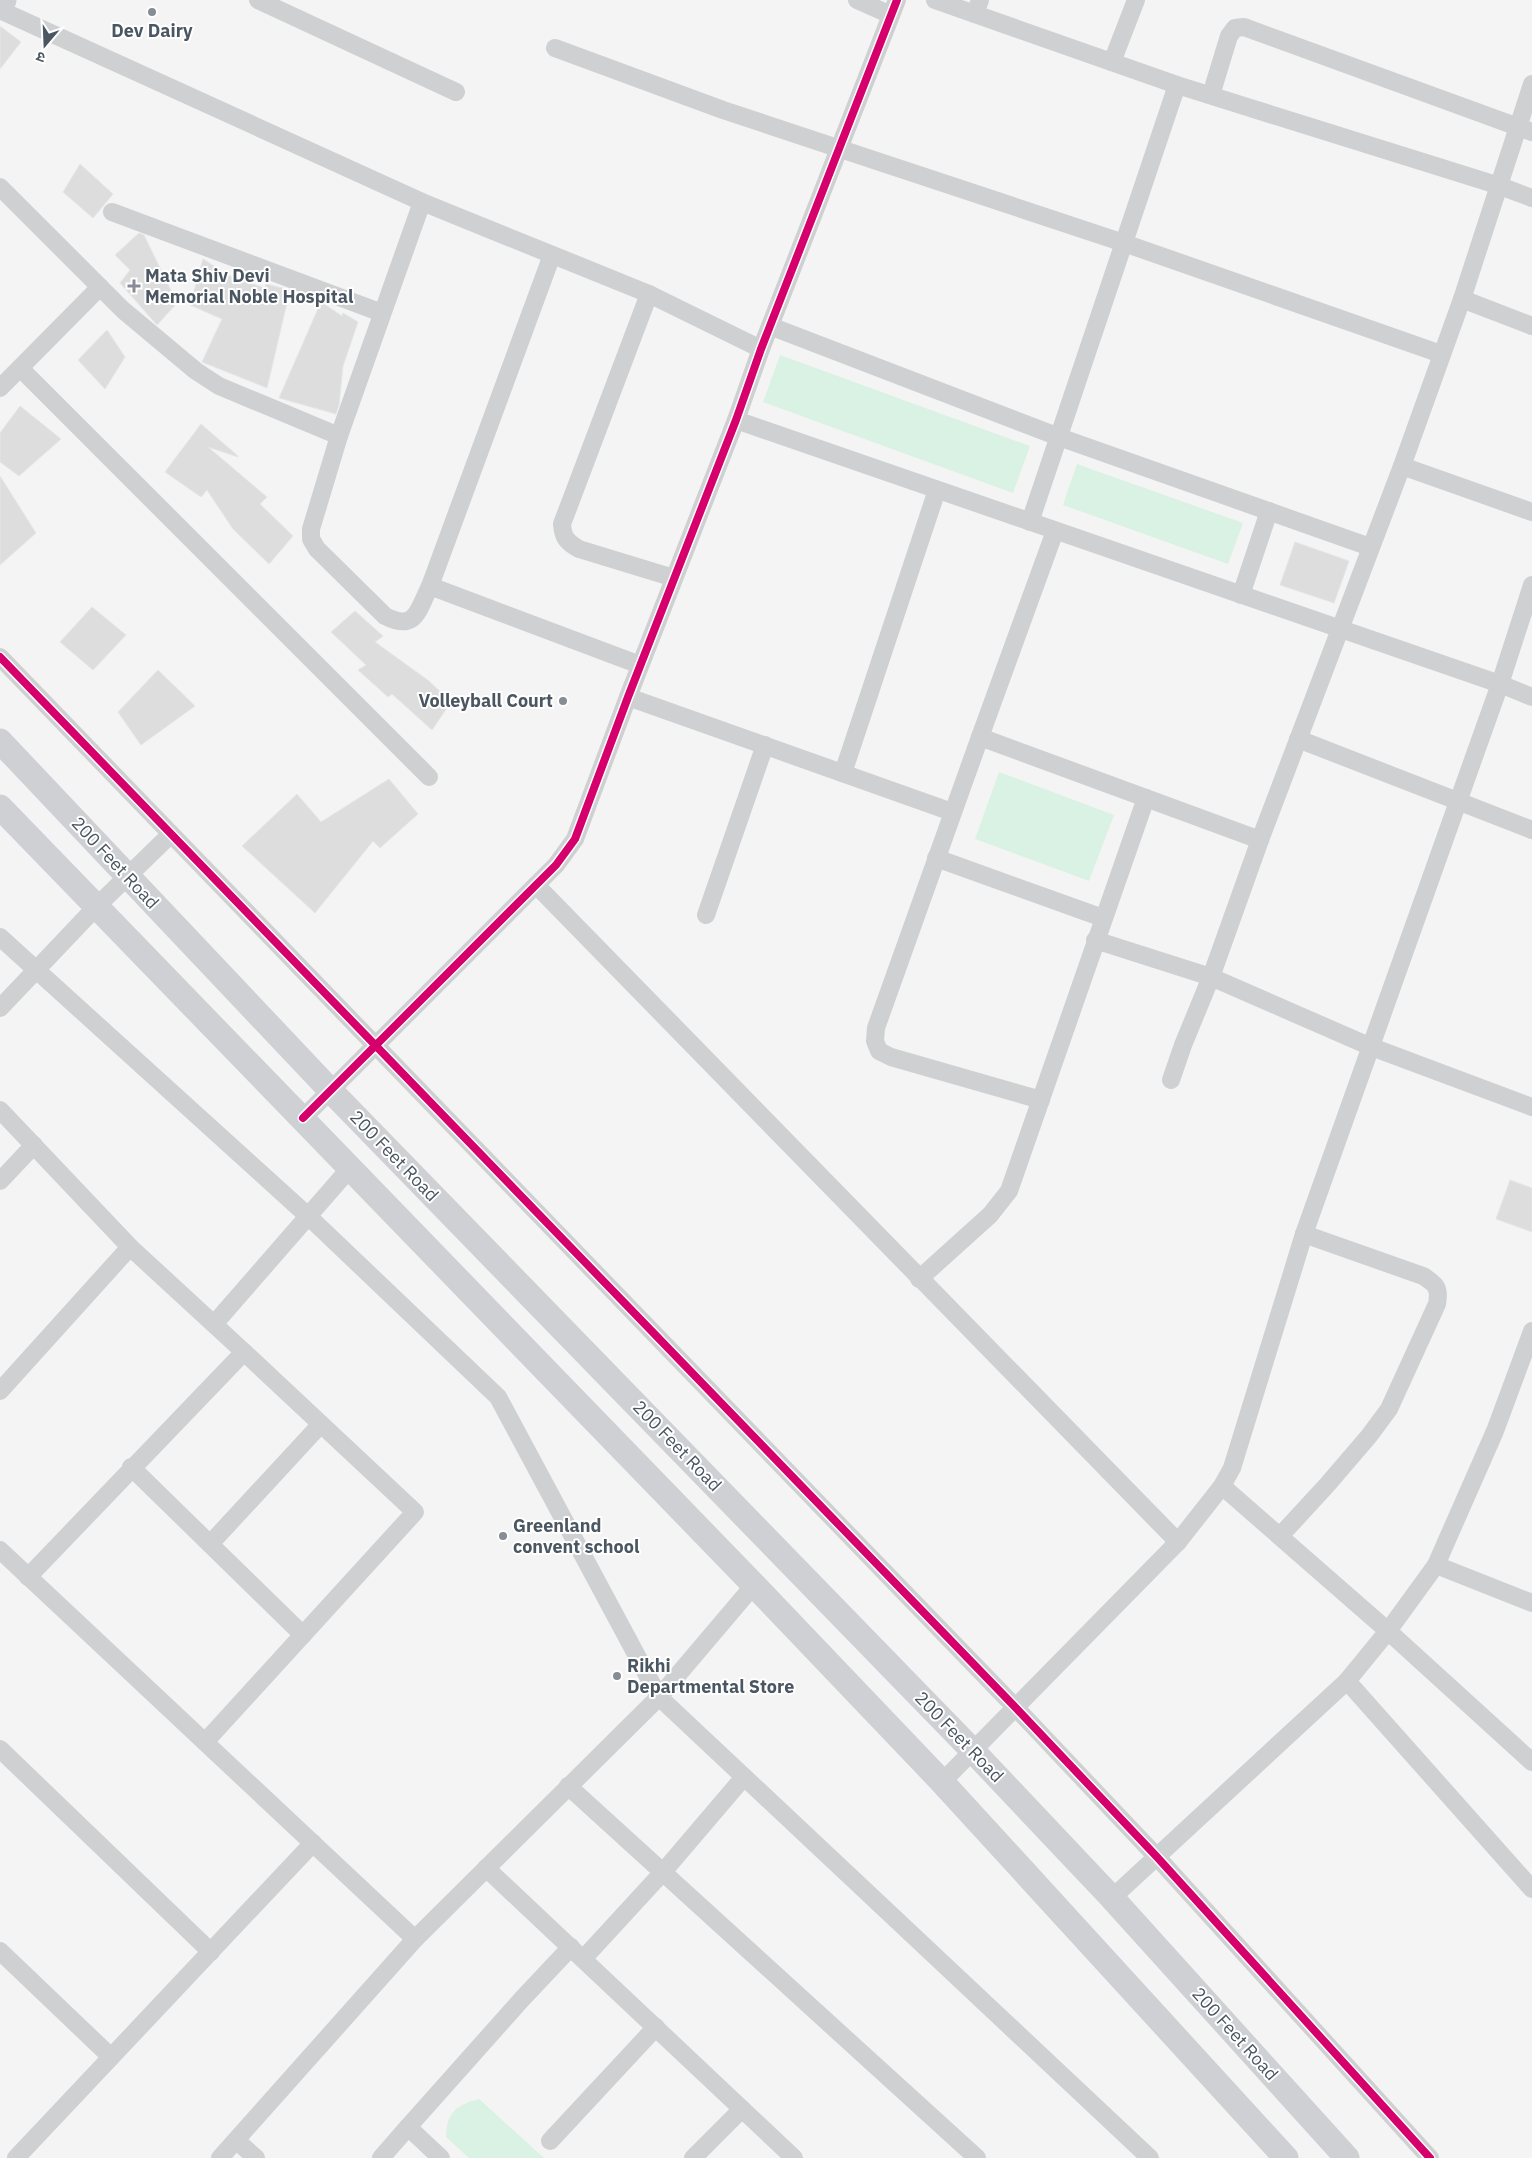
<svg xmlns="http://www.w3.org/2000/svg" width="1532" height="2158" viewBox="0 0 1532 2158" font-family="'IBM Plex Sans','Noto Sans Devanagari',sans-serif">
  <style>
    .park { fill: #d9f2e3 }
    .building { fill: #ddddde; stroke: #e5e6e7 }
    .lines { fill: none; stroke-linecap: round; stroke-linejoin: round }
    .street { stroke: #ced0d2; stroke-width: 18 }
    .secondary { stroke: #ced0d4; stroke-width: 25 }
    .cycleway-casing { stroke: #fff; stroke-width: 11 }
    .cycleway { stroke: #d6006c; stroke-width: 8 }
    .poi-dot { fill: #868d94; stroke: #fff; stroke-width: 2 }
    .labels { text-anchor: middle; stroke-width: 4; stroke-linejoin: round; paint-order: stroke }
    .poi-label { font-size: 18px; font-weight: bold; fill: #4a5661; stroke: #fff; text-anchor: start }
    .street-label { font-size: 18px; fill: #4a5661; stroke: #fff }
  </style>
  <rect width="100%" height="100%" fill="#f4f4f4"/>
  <g class="park">
    <polygon points="780,355 1030,446 1013,493 763,402"/>
    <polygon points="1077,464 1243,523 1228,564 1063,505"/>
    <polygon points="999,772 1114,815 1089,881 975,839"/>
    <path d="M479,2099l65,59h-75l-23,-21c0,-25 11,-32 33,-38z"/>
  </g>
  <g class="building">
    <polygon points="0,26 21,42 0,69"/>
    <polygon points="80,164 113,194 93,218 63,192"/>
    <polygon points="139,233 144,235 177,303 157,325 120,283 130,270 115,255"/>
    <polygon points="203,259 228,275 265,288 266,284 290,290 267,388 202,362 222,319 190,305"/>
    <polygon points="321,302 342,316 343,313 358,322 343,366 339,405 336,414 279,398"/>
    <polygon points="107,330 125,357 105,389 78,360"/>
    <polygon points="20,406 61,439 19,476 0,462 0,433"/>
    <polygon points="201,424 238,456 238,457 208,447 267,497 260,504 293,536 269,564 233,529 207,490 201,497 165,472"/>
    <polygon points="0,476 36,533 0,565"/>
    <polygon points="1295,542 1349,561 1334,603 1280,585"/>
    <polygon points="92,607 126,635 93,670 60,642"/>
    <polygon points="355,611 383,636 375,642 429,681 451,702 432,730 392,694 388,697 358,670 366,665 331,632"/>
    <polygon points="158,670 195,706 141,745 118,712"/>
    <polygon points="389,779 418,814 380,848 373,841 315,913 242,846 297,794 321,822"/>
    <polygon points="1510,1180 1532,1188 1532,1232 1496,1219"/>
  </g>
  <g class="lines">
    <g class="street">
      <polyline points="258,0 456,92"/>
      <polyline points="857,0 891,15"/>
      <polyline points="935,0 1177,85 1500,186 1532,198"/>
      <polyline points="0,10 422,202 649,294 761,349"/>
      <polyline points="975,14 980,0"/>
      <polyline points="555,48 723,110 1124,243 1441,354"/>
      <polyline points="1112,62 1136,0"/>
      <polyline points="1211,95 1229,36 1235,28 1244,27 1532,132"/>
      <polyline points="0,187 123,310 196,371 219,386 339,436"/>
      <path d="M422,202l-83,234 -28,93v10l6,10 68,67c31,16 33,-6 45,-30"/>
      <polyline points="112,212 382,313"/>
      <polyline points="552,255 430,586 640,665"/>
      <path d="M649,294l-87,230c1,14 5,18 17,25l95,29"/>
      <polyline points="1462,299 1532,84"/>
      <polyline points="770,326 1059,437 1370,547"/>
      <polyline points="1532,326 1462,299 1402,466 1260,840 1211,977 1369,1046 1532,1107"/>
      <polyline points="20,368 429,777"/>
      <polyline points="0,388 100,287"/>
      <polyline points="736,420 1500,684 1532,697"/>
      <polyline points="1402,466 1532,512"/>
      <polyline points="1030,522 1177,85"/>
      <polyline points="1241,595 1269,511"/>
      <polyline points="0,657 1016,1708 1157,1857 1430,2158"/>
      <polyline points="628,697 952,812"/>
      <polyline points="980,737 1055,531"/>
      <polyline points="1298,739 1532,830"/>
      <polyline points="843,773 937,490"/>
      <polyline points="936,858 1103,918"/>
      <polyline points="536,885 1178,1542"/>
      <polyline points="706,915 765,745"/>
      <polyline points="0,937 308,1216 498,1397 659,1697 1150,2158"/>
      <polyline points="1095,940 1211,977 1183,1045 1171,1080"/>
      <polyline points="0,1008 96,907 171,834"/>
      <polyline points="1041,1100 891,1057 879,1051 875,1041 876,1028 980,737 1260,840"/>
      <polyline points="0,1110 130,1247 0,1391"/>
      <polyline points="303,1118 556,865 575,839 628,697 736,420 761,349 897,0"/>
      <polyline points="0,1181 34,1145"/>
      <polyline points="130,1247 244,1352"/>
      <polyline points="919,1279 990,1215 1009,1191 1146,798"/>
      <polyline points="215,1323 351,1167"/>
      <polyline points="1532,1331 1495,1431 1436,1565 1388,1631 1532,1762"/>
      <polyline points="131,1467 303,1635"/>
      <polyline points="1222,1486 1232,1468 1304,1234 1500,684 1532,585"/>
      <path d="M1280,1536l47,-51 42,-49 20,-27 48,-105c3,-16 -1,-20 -14,-28l-119,-42"/>
      <polyline points="210,1544 321,1424"/>
      <polyline points="0,1550 415,1939"/>
      <polyline points="1436,1565 1532,1603"/>
      <polyline points="28,1577 244,1352 415,1512 205,1742"/>
      <polyline points="1347,1681 1532,1889"/>
      <polyline points="0,1749 211,1952"/>
      <polyline points="942,1782 1178,1542 1222,1486 1388,1631 1347,1681 1112,1898"/>
      <polyline points="568,1786 977,2158"/>
      <polyline points="486,1868 794,2158"/>
      <polyline points="0,1951 111,2057"/>
      <polyline points="583,1959 663,1872 744,1777"/>
      <polyline points="408,2127 522,1999 571,1947"/>
      <polyline points="237,2141 256,2158"/>
      <polyline points="550,2141 656,2027"/>
      <polyline points="16,2158 313,1843"/>
      <polyline points="220,2158 415,1939 659,1697 754,1585"/>
      <polyline points="381,2158 408,2127 441,2158"/>
      <polyline points="693,2158 742,2109"/>
    </g>
    <g class="secondary">
      <polyline points="0,4 4,0"/>
      <polyline points="0,741 330,1090 973,1751 1112,1898 1347,2158"/>
      <polyline points="0,807 754,1585 942,1782 1286,2158"/>
    </g>
    <g class="cycleway-casing">
      <g id="cycleway">
        <polyline points="0,657 1016,1708 1157,1857 1430,2158"/>
        <polyline points="303,1118 556,865 575,839 628,697 736,420 761,349 897,0"/>
      </g>
    </g>
    <use href="#cycleway" class="cycleway"/>
  </g>
  <g class="poi-dot">
    <circle cx="152" cy="12" r="5"/>
    <path d="M131.5 278.5h5v5h5v5h-5v5h-5v-5h-5v-5h5z"/>
    <circle cx="563" cy="701" r="5"/>
    <circle cx="503" cy="1536" r="5"/>
    <circle cx="617" cy="1676" r="5"/>
  </g>
  <g class="labels">
    <g class="poi-label">
      <text x="152" y="37" text-anchor="middle">Dev Dairy</text>
      <text x="145" y="282">Mata Shiv Devi<tspan x="145" dy="21">Memorial Noble Hospital</tspan></text>
      <text x="553" y="707" text-anchor="end">Volleyball Court</text>
      <text x="513" y="1532">Greenland<tspan x="513" dy="21">convent school</tspan></text>
      <text x="627" y="1672">Rikhi<tspan x="627" dy="21">Departmental Store</tspan></text>
    </g>
    <g class="street-label">
      <text transform="translate(115 863) rotate(47)" y="6">200 Feet Road</text>
      <text transform="translate(394 1156) rotate(46)" y="6">200 Feet Road</text>
      <text transform="translate(677 1446) rotate(46)" y="6">200 Feet Road</text>
      <text transform="translate(959 1737) rotate(46)" y="6">200 Feet Road</text>
      <text transform="translate(1235 2034) rotate(48)" y="6">200 Feet Road</text>
    </g>
  </g>
  <g transform="translate(45 45) rotate(199)" stroke="#ffffff" stroke-width="4" paint-order="stroke">
  <path d="M0-4L9 19L0 12L-9 19Z" fill="#4a5661"/>
  <text y="-8" font-size="14" font-weight="bold" text-anchor="middle" fill="#4a5661">उ</text>
  </g>
</svg>
